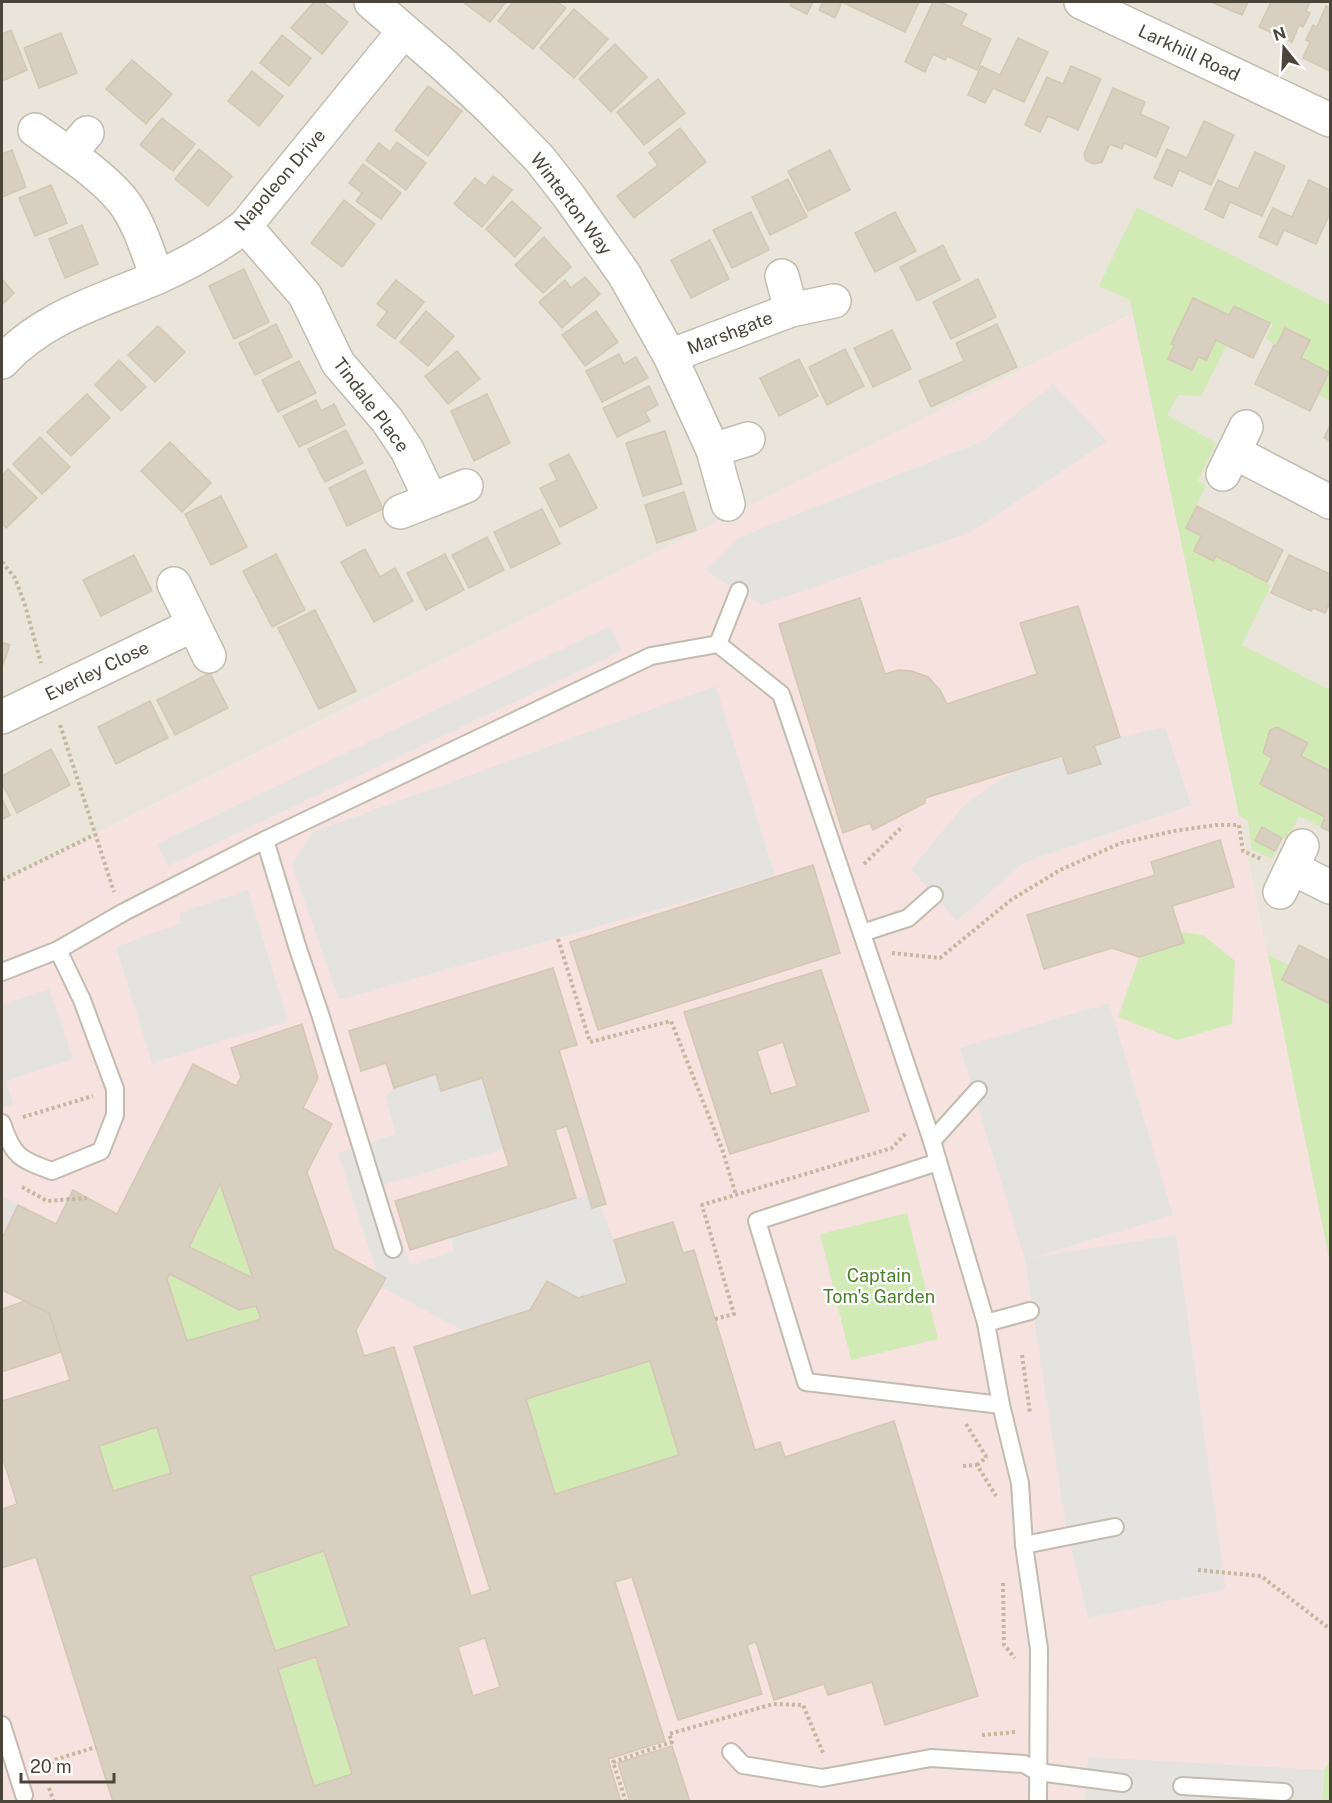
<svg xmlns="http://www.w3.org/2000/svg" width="1332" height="1803" viewBox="0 0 1332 1803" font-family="'Public Sans',sans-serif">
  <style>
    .residential { fill: #eae5da }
    .medical { fill: #f6e3e0 }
    .green { fill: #d2eab5 }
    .parking { fill: #e5e3e0 }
    .building { fill: #d8cfc1; stroke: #d3c7b4; stroke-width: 1.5; fill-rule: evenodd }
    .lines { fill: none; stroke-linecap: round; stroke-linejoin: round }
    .service-casing { stroke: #c2bbae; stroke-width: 20 }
    .minor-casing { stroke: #c2bbae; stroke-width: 36 }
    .path { stroke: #c4b79f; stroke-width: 4; stroke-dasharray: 3 3; stroke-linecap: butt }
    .service { stroke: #fff; stroke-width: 16 }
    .minor { stroke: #fff; stroke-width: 33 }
    .labels { text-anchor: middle; stroke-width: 4.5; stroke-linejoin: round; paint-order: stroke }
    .street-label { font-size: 18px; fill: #4b4439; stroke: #fff }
    .park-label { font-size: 18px; fill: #4a7f2a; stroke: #fff }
  </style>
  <rect width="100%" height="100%" fill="#f6f3ec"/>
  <polygon class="residential" points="2,2 1330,2 1330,1263 1248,861 1132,314 2,881"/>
  <polygon class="medical" points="1132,314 1248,861 1330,1263 1330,1801 2,1802 2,881"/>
  <g class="green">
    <polygon points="1137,207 1330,305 1330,401 1318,395 1329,372 1301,358 1309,340 1285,328 1276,346 1266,339 1273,324 1229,315 1193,298 1171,343 1174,345 1168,358 1192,370 1198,357 1206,360 1216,340 1227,345 1201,396 1178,395 1167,415 1216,443 1198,481 1206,485 1186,528 1201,536 1194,551 1213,561 1216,556 1271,585 1242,645 1330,690 1330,771 1301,756 1308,743 1277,727 1270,730 1263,753 1272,758 1260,784 1325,817 1321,827 1299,816 1287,840 1262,828 1256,840 1275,851 1272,859 1252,850 1248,821 1239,815 1130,300 1099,286"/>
    <polygon points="1180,932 1203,935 1235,961 1232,1024 1177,1040 1118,1017 1139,957 1183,943"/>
    <polygon points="1268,955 1289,965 1282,981 1330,1004 1330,1263"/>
    <polygon points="220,1184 253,1278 189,1247"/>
    <polygon points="907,1213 938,1339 851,1360 820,1234"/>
    <polygon points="170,1274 239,1310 256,1306 261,1319 187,1341 167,1279"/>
    <polygon points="650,1361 679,1455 555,1494 526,1399"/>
    <polygon points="157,1427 171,1473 113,1491 99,1446"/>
    <polygon points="324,1551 349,1626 275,1651 250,1576"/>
    <polygon points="316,1657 352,1774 314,1786 278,1669"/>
    <polygon points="1330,1760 1330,1801 1322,1802 1324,1770"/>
  </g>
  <g class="parking">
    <polygon points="1053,384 1107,441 971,532 761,605 706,571 740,537 983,441"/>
    <polygon points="610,626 622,651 168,866 156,844"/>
    <polygon points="716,686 775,876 339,1000 292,865 313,832"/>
    <polygon points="1165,727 1191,805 1023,863 957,921 911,869 965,804 1014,771 1062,756 1069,774 1100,764 1094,746 1120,737"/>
    <polygon points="248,890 288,1021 152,1063 116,947 181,923 179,913"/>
    <polygon points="49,989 73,1059 6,1081 13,1104 2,1108 2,1005"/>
    <polygon points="1109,1003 1173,1215 1031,1258 1176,1235 1226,1589 1088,1618 1066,1527 1025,1260 960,1048"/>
    <polygon points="436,1074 441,1091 482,1078 504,1149 383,1185 410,1265 454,1251 451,1237 588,1195 592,1208 600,1205 614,1240 627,1283 578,1298 547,1281 530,1310 464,1331 381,1287 385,1278 377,1273 338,1153 396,1134 385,1095 394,1088"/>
    <polygon points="2,1195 18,1205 2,1234"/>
    <polygon points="1088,1757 1324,1770 1322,1801 1085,1802"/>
  </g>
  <g class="building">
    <polygon points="314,2 323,2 348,22 322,54 291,28"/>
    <polygon points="463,2 506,2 490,22"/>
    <polygon points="513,2 557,2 566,8 533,49 498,21"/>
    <polygon points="792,2 813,2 807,14 790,6"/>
    <polygon points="823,2 919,2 905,32 842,2 835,18 819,10"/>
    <polygon points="933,2 940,2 967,14 961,25 991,39 977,70 947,56 945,60 933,54 925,72 905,62"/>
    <polygon points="1211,2 1248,2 1242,15"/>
    <polygon points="1271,2 1310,2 1306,11 1310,13 1303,27 1299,25 1292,42 1259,27"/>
    <polygon points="1326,6 1330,8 1330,71 1303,58 1310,42 1306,40 1313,25 1317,27"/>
    <polygon points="574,9 608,39 574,78 540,48"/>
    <polygon points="11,30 27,70 2,81 2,34"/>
    <polygon points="61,33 77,73 39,88 24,48"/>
    <polygon points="282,35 311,58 289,86 260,63"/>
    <polygon points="1018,38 1048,52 1024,102 993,88 985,103 968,95 981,66 1000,75"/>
    <polygon points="615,44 647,77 611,112 579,79"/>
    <polygon points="132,60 172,94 146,124 106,89"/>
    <polygon points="1071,66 1101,79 1078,130 1048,116 1040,132 1025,125 1047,77 1063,84"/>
    <polygon points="252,71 283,96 259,126 228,101"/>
    <polygon points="658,79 685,113 644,145 617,112"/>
    <polygon points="428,86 462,111 428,156 395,130"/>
    <polygon points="1113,88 1145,102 1140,114 1169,127 1156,157 1124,143 1122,149 1110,144 1102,162 1094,164 1086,161 1084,154"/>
    <polygon points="162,118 195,144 173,171 140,145"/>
    <polygon points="1204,121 1234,135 1211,185 1179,170 1172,186 1154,178 1167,149 1187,158"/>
    <polygon points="680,128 706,162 634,218 617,196 658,165 649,153"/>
    <polygon points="397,142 426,163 406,190 366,160 379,143 390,152"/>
    <polygon points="199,149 232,176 208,206 175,179"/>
    <polygon points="12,150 26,187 2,197 2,154"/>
    <polygon points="830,150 850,190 808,211 788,171"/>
    <polygon points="1255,152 1285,166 1262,216 1230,202 1223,218 1205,209 1218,180 1238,189"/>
    <polygon points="363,164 401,193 381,219 356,201 362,193 349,183"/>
    <polygon points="493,176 512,190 482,227 454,204 475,178 485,186"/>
    <polygon points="788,179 807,217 770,235 752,197"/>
    <polygon points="1309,180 1330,190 1330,213 1316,244 1284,230 1277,245 1259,237 1273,208 1292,217"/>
    <polygon points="51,185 67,223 35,236 19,198"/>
    <polygon points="344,200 375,224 342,267 311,243"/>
    <polygon points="512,201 541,228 515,257 486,229"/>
    <polygon points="751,212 769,250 732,268 713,230"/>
    <polygon points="895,212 916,251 875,272 855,233"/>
    <polygon points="82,225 98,264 65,278 49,239"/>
    <polygon points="544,237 571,267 543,293 515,265"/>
    <polygon points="710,240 729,279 691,298 671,260"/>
    <polygon points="943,245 960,280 917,301 900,267"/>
    <polygon points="244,269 269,322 234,339 209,286"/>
    <polygon points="585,277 600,294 562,328 539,302 565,280 571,288"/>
    <polygon points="2,279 14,293 2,305"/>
    <polygon points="978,279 996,317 951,339 933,302"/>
    <polygon points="396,280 424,302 395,339 377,325 387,312 377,304"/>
    <polygon points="1193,298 1229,315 1234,306 1270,323 1253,358 1216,340 1206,360 1198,357 1192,370 1168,359 1174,345 1171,344"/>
    <polygon points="426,311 454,336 428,366 400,342"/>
    <polygon points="596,311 618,342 585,366 562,335"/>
    <polygon points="276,324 292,357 255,375 239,343"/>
    <polygon points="997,324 1017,367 931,407 919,381 964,361 956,343"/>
    <polygon points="158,326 185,352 155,382 128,355"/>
    <polygon points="1285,328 1310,340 1301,358 1329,372 1310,411 1255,384 1274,345 1276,346"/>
    <polygon points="892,330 911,369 873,387 854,348"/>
    <polygon points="845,349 864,386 827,405 809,367"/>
    <polygon points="457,351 480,379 448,404 425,376"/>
    <polygon points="619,354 624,364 636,357 648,378 602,402 586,371"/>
    <polygon points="799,359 818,396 779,416 760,378"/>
    <polygon points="119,360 146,387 121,411 95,385"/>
    <polygon points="299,361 316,393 278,412 262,380"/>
    <polygon points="649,386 658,405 645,412 650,421 617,437 603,408"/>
    <polygon points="87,394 110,418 71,456 47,432"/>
    <polygon points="487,394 510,443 474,461 451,411"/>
    <polygon points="316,400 321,411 334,404 345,425 299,447 283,416"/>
    <polygon points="1330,425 1330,441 1324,438"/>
    <polygon points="346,430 363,463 325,482 308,449"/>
    <polygon points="665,431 682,484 643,496 626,443"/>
    <polygon points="40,437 70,467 42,494 13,464"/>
    <polygon points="170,442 211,483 182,512 141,471"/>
    <polygon points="569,454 597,508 560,527 540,488 557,480 549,464"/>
    <polygon points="8,469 37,498 6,528 2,524 2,476"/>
    <polygon points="365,470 383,509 347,526 329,488"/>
    <polygon points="684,492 696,530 657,543 645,505"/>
    <polygon points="221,496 247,547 211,565 185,514"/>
    <polygon points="1197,506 1283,550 1267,582 1216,556 1213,561 1194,551 1201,536 1186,528"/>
    <polygon points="542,509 560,544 511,568 494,532"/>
    <polygon points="487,537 504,570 469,588 452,555"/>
    <polygon points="365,549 380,577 395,568 413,601 374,622 341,562"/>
    <polygon points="276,554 305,610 272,627 243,571"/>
    <polygon points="445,554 464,590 426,610 407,573"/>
    <polygon points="134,555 152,591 101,616 83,580"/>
    <polygon points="1289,555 1330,574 1330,602 1325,613 1313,608 1311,611 1271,593"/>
    <polygon points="860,598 885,674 898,670 912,671 928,677 940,690 947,704 1037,674 1020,623 1078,606 1120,737 1094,746 1101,764 1068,774 1062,756 928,797 925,799 925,803 873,830 870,823 843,833 779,624"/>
    <polygon points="315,610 356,691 319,709 278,628"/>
    <polygon points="2,642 10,645 2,667"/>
    <polygon points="210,673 228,708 175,735 157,700"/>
    <polygon points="150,701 168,738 116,764 98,727"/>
    <polygon points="1277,727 1308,743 1301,756 1330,771 1330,832 1321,827 1325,817 1260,784 1272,758 1263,753 1270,730"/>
    <polygon points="51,749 70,785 17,813 2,783 2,776"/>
    <polygon points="2,799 10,815 2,820"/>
    <polygon points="1262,827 1282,838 1275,851 1255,841"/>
    <polygon points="1220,840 1234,887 1172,906 1184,943 1139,957 1112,948 1044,969 1027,915 1155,875 1151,862"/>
    <polygon points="813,865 840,953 598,1030 570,942"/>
    <polygon points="1299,945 1330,961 1330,1004 1282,980"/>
    <polygon points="553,968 577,1045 559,1050 606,1204 592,1208 567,1126 555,1130 576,1198 410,1250 395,1201 509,1166 482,1078 441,1091 436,1074 394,1088 386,1063 361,1071 349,1031"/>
    <path d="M821,970l48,141 -139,43 -46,-142zM783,1042l14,44 -26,8 -14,-43z"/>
    <path d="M302,1024l16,54 -15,30 29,16 -25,48 27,77 52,29 -30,52 8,26 30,-9 77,249 19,-6 -76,-243 116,-37 17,-29 31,17 49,-15 -13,-43 59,-18 10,31 11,-3 61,200 25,-8 5,15 109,-36 84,275 -93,29 -13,-43 -44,13 -4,-11 -50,16 -18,-58 -9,3 15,49 -84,26 -46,-143 -17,5 50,159 -57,18 13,43h-508l-77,-245 -34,11v-59l15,-5 -15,-48v-55l68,-21 -21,-67 -47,-23v-52l16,-33 38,19 17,-34 44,24 76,-150 43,22 5,-9 -10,-29zM220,1184l33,94 -64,-31zM170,1274l69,36 17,-4 5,13 -74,22 -20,-62zM650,1361l29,94 -124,39 -29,-95zM157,1427l14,46 -58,18 -14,-45zM324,1551l25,75 -74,25 -25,-75zM485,1638l15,49 -27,9 -15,-49zM316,1657l36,117 -38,12 -36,-117z"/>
    <polygon points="25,1301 49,1313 61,1352 2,1372 2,1309"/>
    <polygon points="672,1746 690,1802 630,1802 618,1763"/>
  </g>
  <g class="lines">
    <g class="service-casing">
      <g id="service">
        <polyline points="718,644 739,591"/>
        <polyline points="265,840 298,949 320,1014 393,1249"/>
        <polyline points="862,933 908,918 934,895"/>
        <polyline points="2,972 58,950 124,912 265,840 651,656 718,644 781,694 932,1141 986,1323 1001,1405 1020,1483 1024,1545 1039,1649 1038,1802"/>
        <path d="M2,1123c11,34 18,36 50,48l49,-20 14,-36v-26l-33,-89 -24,-50"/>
        <polyline points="932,1141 978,1090"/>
        <polyline points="938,1162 757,1221 806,1382 1001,1405"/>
        <polyline points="986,1323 1030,1311"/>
        <polyline points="1024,1545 1115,1527"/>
        <polyline points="2,1725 24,1795"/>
        <polyline points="731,1752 743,1765 822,1778 931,1758 1024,1764 1038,1772 1123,1783"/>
        <polyline points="1182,1786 1284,1792"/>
      </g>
    </g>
    <g class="minor-casing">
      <g id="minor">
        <polyline points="371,2 444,65 490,108 539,158 568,195 624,274 670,356 713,450 728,504"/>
        <polyline points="1081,2 1330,120"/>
        <path d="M35,130c29,21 64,42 87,70 17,21 26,53 35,77"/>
        <polyline points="69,154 87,133"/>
        <polyline points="245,226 305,295 338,363 387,420 407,450 431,500 400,512"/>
        <polyline points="782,276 791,310"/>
        <polyline points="670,356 791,310 834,301"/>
        <path d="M2,362c42,-46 100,-61 156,-85 31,-14 60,-30 87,-51l159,-195"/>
        <polyline points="713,450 748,439"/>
        <polyline points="1234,452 1330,502"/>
        <polyline points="1223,474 1246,427"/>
        <polyline points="431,500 466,486"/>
        <polyline points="174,584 209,656"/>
        <polyline points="2,717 193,625"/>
        <polyline points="1292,868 1330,887"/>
        <polyline points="1280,892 1302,846"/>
      </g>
    </g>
    <g class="path">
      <polyline points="2,562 15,578 25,605 41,663"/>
      <polyline points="60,725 114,892"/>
      <polyline points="864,864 903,826"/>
      <polyline points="2,880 94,835"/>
      <polyline points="558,939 590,1042 671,1021 722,1149 736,1195"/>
      <polyline points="892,953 940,958 1011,900 1060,870 1121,843 1174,831 1216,825 1239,825 1243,851 1261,859"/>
      <polyline points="23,1117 93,1096"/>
      <polyline points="22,1187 47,1201 87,1198"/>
      <polyline points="715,1319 734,1314 702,1205 892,1148 906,1133"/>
      <polyline points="1022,1355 1030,1413"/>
      <polyline points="966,1424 987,1458"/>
      <polyline points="977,1465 987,1457"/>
      <polyline points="963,1466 977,1465 996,1496"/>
      <polyline points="1198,1570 1261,1576 1330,1629"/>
      <polyline points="1003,1583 1004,1645 1015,1658"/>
      <polyline points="982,1735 1016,1732"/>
      <polyline points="43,1773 54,1760 96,1747"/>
      <polyline points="49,1788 54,1802"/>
      <polyline points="626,1802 613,1762 672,1742 669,1734 773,1704 803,1705 823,1753 825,1753"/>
    </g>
    <use href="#service" class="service"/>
    <use href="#minor" class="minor"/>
  </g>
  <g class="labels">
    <g class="street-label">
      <text transform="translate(1189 53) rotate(25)" y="6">Larkhill Road</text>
      <text transform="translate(280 180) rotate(-49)" y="6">Napoleon Drive</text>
      <text transform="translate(571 204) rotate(53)" y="6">Winterton Way</text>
      <text transform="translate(730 333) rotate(-21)" y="6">Marshgate</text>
      <text transform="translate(371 405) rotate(53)" y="6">Tindale Place</text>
      <text transform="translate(97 671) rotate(-26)" y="6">Everley Close</text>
    </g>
    <g class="park-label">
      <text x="879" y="1282">Captain<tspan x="879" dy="21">Tom's Garden</tspan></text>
    </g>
  </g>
  <rect width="1332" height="1803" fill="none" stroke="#4b4439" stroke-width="6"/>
  <g transform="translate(1284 48) rotate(342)" stroke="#ffffff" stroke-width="4.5" paint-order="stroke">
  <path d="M0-4.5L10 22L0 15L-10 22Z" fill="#4b4439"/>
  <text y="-9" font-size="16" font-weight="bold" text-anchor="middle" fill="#4b4439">N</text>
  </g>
  <path d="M21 1773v9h93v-9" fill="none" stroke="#4b4439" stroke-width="3"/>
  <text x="30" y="1773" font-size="18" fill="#4b4439" stroke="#ffffff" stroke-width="4.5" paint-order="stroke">20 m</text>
</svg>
